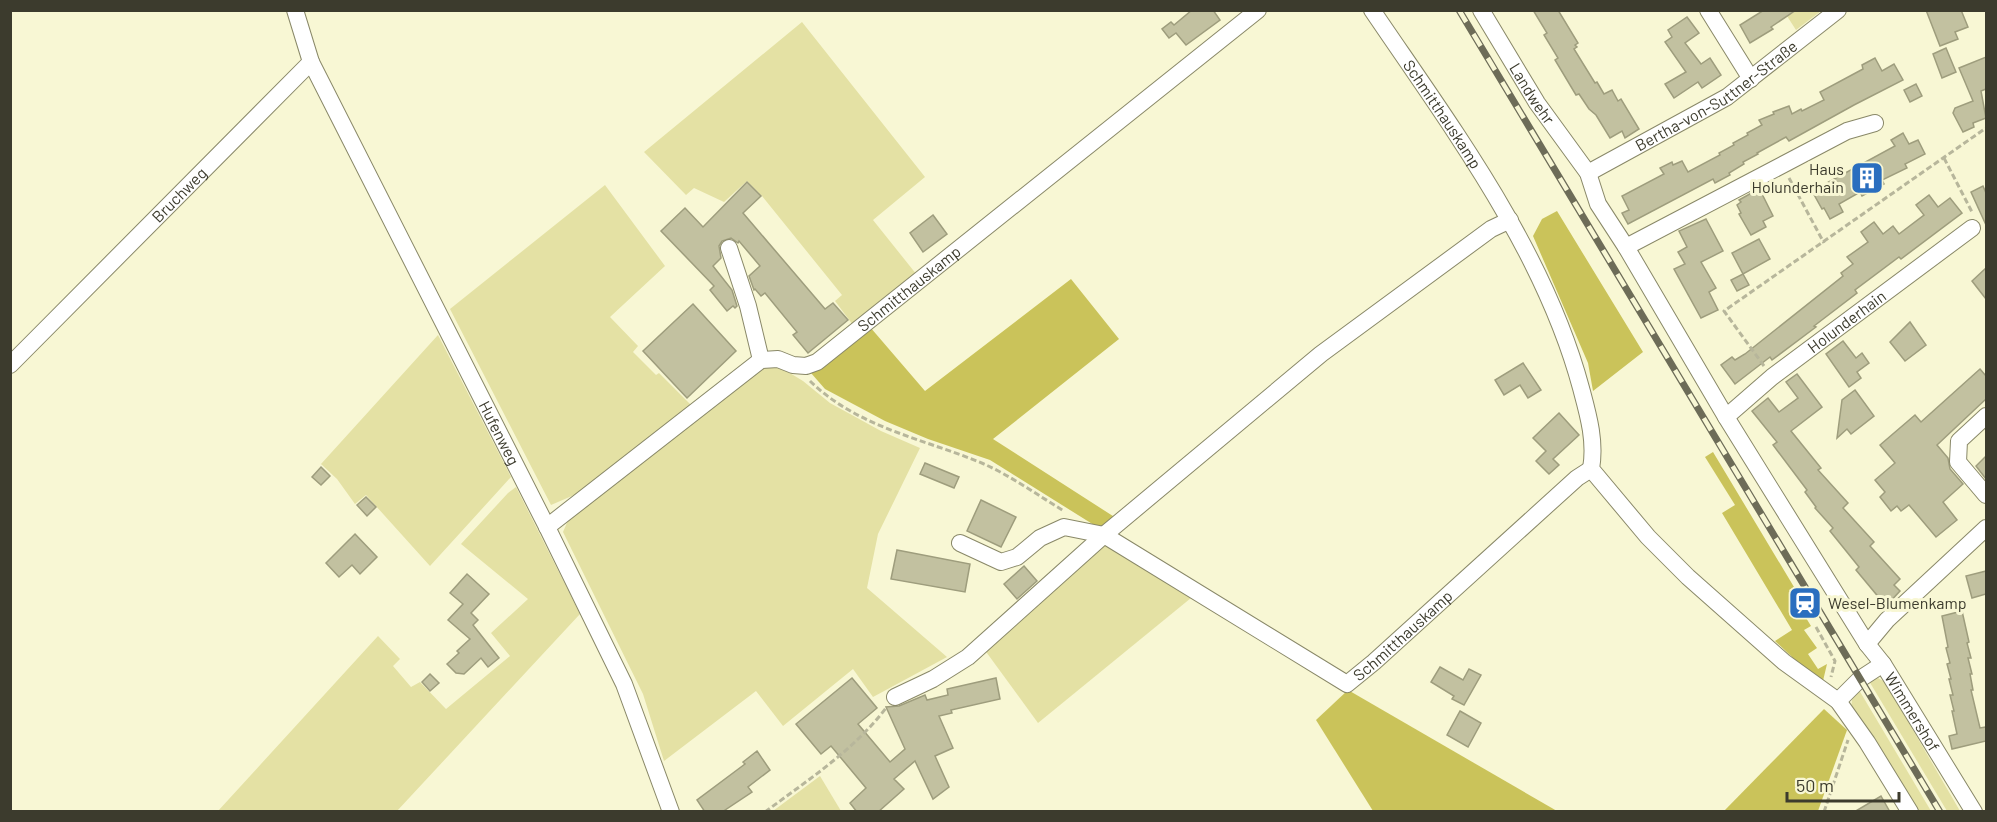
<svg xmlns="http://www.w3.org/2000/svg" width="1997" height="822" viewBox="0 0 1997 822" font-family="Barlow,sans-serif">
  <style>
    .green { fill: #e4e1a4 }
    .forest { fill: #cac35a }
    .building { fill: #c2c1a0; stroke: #9e9d7d; stroke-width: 1.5 }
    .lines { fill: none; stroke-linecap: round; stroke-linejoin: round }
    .minor-casing { stroke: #898868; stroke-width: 18 }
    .path { stroke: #b7b69b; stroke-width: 3; stroke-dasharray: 6 3; stroke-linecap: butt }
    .minor { stroke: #fff; stroke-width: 16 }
    .rail-casing { stroke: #6d6c58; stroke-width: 7 }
    .rail { stroke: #f8f7d4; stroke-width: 4.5; stroke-dasharray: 14; stroke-linecap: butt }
    .labels { text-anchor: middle; stroke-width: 6; stroke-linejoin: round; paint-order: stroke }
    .street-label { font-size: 16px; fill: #3c3b2d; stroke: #f8f7d4 }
    .poi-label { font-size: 16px; fill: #3c3b2d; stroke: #f8f7d4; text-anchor: end }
  </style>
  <rect width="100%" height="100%" fill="#f8f7d4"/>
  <g class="green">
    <polygon points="1796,11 1796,10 1821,11 1796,30 1787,16"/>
    <polygon points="802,22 925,177 873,220 917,275 853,325 835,301 842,295 762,196 747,181 724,202 694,188 686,195 644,152"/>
    <polygon points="605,185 665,266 610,317 638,346 633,352 656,375 659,373 692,406 588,489 551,505 450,309"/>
    <polygon points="438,335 511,477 430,566 366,495 355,504 337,479 321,464"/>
    <polygon points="775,364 803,381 830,403 881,431 920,448 878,534 867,588 947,657 873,697 853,669 783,726 756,691 664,761 643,694 563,532 569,518 754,371"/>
    <polygon points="516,487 580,614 397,811 218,811 378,636 400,659 393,666 411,687 420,682 446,709 510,656 491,633 528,599 461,544 508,493"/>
    <polygon points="1103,544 1191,598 1038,723 984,649"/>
    <polygon points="1878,678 1885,682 1960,811 1947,811 1869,681"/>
    <polygon points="1859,690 1931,811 1918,811 1851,709 1852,700"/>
    <polygon points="820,776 841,811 773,811"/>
  </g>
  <g class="forest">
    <polygon points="1557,211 1643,352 1593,391 1588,363 1533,236 1542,219"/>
    <polygon points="1071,279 1119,339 993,439 1116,518 1102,530 990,460 928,439 885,421 825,389 811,373 870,327 925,391"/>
    <polygon points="1713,452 1794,587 1789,590 1811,626 1804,630 1817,648 1808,654 1818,669 1827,664 1822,685 1775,641 1792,630 1722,513 1735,505 1705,457"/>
    <polygon points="1348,690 1557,811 1373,811 1316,720"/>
    <polygon points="1824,709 1847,730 1818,811 1724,811"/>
  </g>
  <g class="building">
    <polygon points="1192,10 1213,10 1220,20 1186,45 1176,33 1169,38 1162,29 1171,22 1174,25"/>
    <polygon points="1533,10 1558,10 1578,43 1575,45 1577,47 1574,49 1595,83 1597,82 1604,94 1612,90 1618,101 1621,99 1639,129 1625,138 1622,131 1610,138 1596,115 1589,109 1579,94 1576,95 1555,60 1558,58 1544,35 1547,33"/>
    <polygon points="1764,10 1796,10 1771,27 1773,29 1750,43 1740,25"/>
    <polygon points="1926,10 1961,10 1968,27 1955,32 1958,39 1940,46"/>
    <polygon points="1687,17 1699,33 1685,43 1701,64 1710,58 1721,75 1702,88 1698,82 1674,98 1665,84 1686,72 1665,42 1672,37 1668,30"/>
    <polygon points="1946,48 1956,72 1942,78 1933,54"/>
    <polygon points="1986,57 1986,89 1981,91 1986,118 1973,123 1974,127 1963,132 1953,113 1955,108 1973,101 1959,68"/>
    <polygon points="1875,58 1882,71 1894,64 1903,80 1854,105 1789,141 1786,137 1757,153 1758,154 1743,162 1744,164 1729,173 1730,175 1715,183 1713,179 1628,224 1622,213 1629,210 1622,196 1664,174 1660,168 1672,162 1673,165 1682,161 1688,172 1720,155 1719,153 1734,145 1733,143 1748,135 1747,133 1762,125 1759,120 1774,114 1773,112 1789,106 1792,114 1801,109 1802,111 1824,100 1820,92 1863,69 1862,65"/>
    <polygon points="1916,84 1922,96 1910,102 1904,90"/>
    <polygon points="1903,133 1909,144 1918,140 1925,154 1905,164 1907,168 1882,180 1884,184 1862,196 1860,192 1839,204 1843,212 1830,219 1824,208 1822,209 1812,191 1895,146 1891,140"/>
    <polygon points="747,182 761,196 743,213 825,309 833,303 848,320 808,353 793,335 797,332 765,293 761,296 755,289 754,290 749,276 760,266 739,241 738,243 731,238 722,241 719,246 721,258 713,266 732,290 737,306 735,308 733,306 727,311 710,290 714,286 661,231 685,208 703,227"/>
    <polygon points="1983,186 1986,193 1986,225 1971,192"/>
    <polygon points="1755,191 1757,194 1761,192 1773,216 1763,221 1766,227 1751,235 1739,214 1741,213 1737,205 1741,202 1739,200"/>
    <polygon points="1929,195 1938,207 1950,198 1962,213 1901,259 1899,257 1855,290 1857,293 1814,326 1816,327 1772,360 1770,357 1735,384 1721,365 1732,357 1735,360 1745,354 1843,276 1841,273 1853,264 1847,257 1868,242 1861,232 1874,222 1883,234 1893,226 1899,234 1924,215 1916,205"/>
    <polygon points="933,215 947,234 923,252 910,233"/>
    <polygon points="1706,219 1723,251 1701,262 1716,288 1709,292 1718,310 1701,318 1674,269 1685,264 1678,252 1687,247 1679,231"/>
    <polygon points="1759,239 1770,259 1743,274 1732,253"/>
    <polygon points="1986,268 1986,299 1972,281"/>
    <polygon points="1743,274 1749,285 1737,291 1731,280"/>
    <polygon points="693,304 736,351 687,398 643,351"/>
    <polygon points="1910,322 1926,345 1905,361 1890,342"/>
    <polygon points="1843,341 1856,358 1862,353 1869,363 1857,372 1861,378 1849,387 1826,354"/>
    <polygon points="1523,363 1541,390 1528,398 1520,385 1504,395 1495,380"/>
    <polygon points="1980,369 1986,376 1986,399 1937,445 1948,458 1950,469 1963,484 1943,502 1957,520 1936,537 1909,505 1901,511 1897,506 1891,511 1880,497 1885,492 1875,480 1895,463 1880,445 1915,415 1921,422"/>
    <polygon points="1797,374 1822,407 1791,431 1821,468 1818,470 1848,503 1843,508 1874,542 1870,546 1900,579 1894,585 1900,591 1886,606 1856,570 1859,567 1830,531 1833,528 1815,508 1816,507 1805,492 1807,490 1773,445 1777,442 1752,411 1768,398 1779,412 1798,398 1786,382"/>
    <polygon points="1855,390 1874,416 1851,434 1847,429 1837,438 1842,400"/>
    <polygon points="1559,413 1579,435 1553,459 1559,465 1549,474 1536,461 1546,451 1533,438"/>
    <polygon points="1986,456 1986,479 1976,466"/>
    <polygon points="925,463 959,477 954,488 920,474"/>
    <polygon points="321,467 330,476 321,485 312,477"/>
    <polygon points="366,497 376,507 367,516 357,505"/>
    <polygon points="981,500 1016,517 1001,547 967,531"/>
    <polygon points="355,534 377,557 360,574 352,565 339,577 326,563"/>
    <polygon points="897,550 970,564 965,592 891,579"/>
    <polygon points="1024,566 1037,581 1017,599 1004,584"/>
    <polygon points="1986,571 1986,594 1972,598 1966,576"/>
    <polygon points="467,574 489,594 471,613 478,620 473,625 499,658 488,667 481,658 464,674 456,673 447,664 459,653 457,651 470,639 448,620 463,604 450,593"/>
    <polygon points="1962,611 1969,642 1967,643 1971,658 1968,658 1972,674 1970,674 1973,690 1971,690 1980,728 1986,727 1986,741 1952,749 1949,736 1957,734 1952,711 1954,711 1950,695 1953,695 1949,679 1951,679 1947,664 1950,663 1946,648 1948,647 1942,616"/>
    <polygon points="1440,667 1463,680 1469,669 1481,675 1464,705 1452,699 1454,696 1431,682"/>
    <polygon points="430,674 439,683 430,691 422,682"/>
    <polygon points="852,678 877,708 858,724 890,762 905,749 886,707 899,706 925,695 927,700 948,695 947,689 996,678 1000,699 951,710 952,713 939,716 953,748 935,756 949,787 933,799 915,761 894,779 904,789 878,812 857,812 850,803 866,788 831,746 821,754 796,724"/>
    <polygon points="1460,711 1481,723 1468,747 1447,735"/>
    <polygon points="757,751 770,770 748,787 752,792 722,812 705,812 697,800 745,764 743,762"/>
    <polygon points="1881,796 1890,812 1854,812"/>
  </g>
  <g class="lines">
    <g class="minor-casing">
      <g id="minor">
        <path id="s1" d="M1372,10c80,118 172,240 209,378 7,26 15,53 10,81l57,68 40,40 96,85 54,39 29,41 43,70"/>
        <path id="s2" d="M1481,10l56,93 51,70 10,31 28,43 100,170 141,227 16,20 91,148"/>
        <polyline points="1708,10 1751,79"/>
        <path id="s3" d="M311,62l236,465 77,157 47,128"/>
        <path id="s4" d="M1588,173l139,-76 111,-87"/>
        <polyline points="1626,247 1847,131 1875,123"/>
        <polyline points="729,248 748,306 761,360"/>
        <path id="s5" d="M10,365l301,-303 -16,-52"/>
        <polyline points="1986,416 1959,441 1958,462 1986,495"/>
        <path id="s6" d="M1726,417l46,-40 200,-149"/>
        <path id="s7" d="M547,527l214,-167 17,-1 15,6 13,1 11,-4 441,-352"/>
        <path id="s8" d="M960,543l41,19 16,-5 23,-19 24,-11 40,8 243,149 27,-22 203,-184 14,-9"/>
        <polyline points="1867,644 1887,620 1986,528"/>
        <polyline points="895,697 933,679 968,657 1104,535 1321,354 1491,229 1510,220"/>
        <polyline points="1838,701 1860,679 1883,664"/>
      </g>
    </g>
    <g class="path">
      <polyline points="1944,158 1972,212"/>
      <polyline points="1789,178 1824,243"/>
      <polyline points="1764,366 1724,311 1986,128"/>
      <path d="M810,381c48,47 115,58 174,83 27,12 55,32 80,47"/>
      <polyline points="1816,627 1835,661 1831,677"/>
      <path d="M765,812c43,-32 89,-62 121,-104"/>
      <polyline points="1824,812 1848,740"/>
    </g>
    <use href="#minor" class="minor"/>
    <g class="rail-casing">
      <polyline id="rail" points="1459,10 1940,812"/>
    </g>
    <use href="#rail" class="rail"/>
  </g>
  <defs>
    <g id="building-square" transform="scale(1.725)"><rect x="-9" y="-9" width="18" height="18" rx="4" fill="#2a6ebf" stroke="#f8f7d4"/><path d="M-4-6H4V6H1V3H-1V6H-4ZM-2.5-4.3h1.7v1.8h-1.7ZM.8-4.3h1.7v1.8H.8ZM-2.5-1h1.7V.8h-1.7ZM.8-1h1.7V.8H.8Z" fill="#fff"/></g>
    <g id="station-square" transform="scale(1.725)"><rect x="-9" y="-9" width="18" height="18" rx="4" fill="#2a6ebf" stroke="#f8f7d4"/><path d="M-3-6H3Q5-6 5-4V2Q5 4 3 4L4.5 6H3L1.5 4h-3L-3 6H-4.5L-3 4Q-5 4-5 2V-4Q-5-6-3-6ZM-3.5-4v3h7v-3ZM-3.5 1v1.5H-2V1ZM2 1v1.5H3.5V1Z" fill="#fff"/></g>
  </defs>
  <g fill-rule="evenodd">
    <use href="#building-square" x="1867" y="178"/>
    <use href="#station-square" x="1805" y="603"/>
  </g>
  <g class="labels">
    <g class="street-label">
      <text dy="6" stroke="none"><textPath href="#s2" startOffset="98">Landwehr</textPath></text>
      <text dy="6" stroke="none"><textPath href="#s4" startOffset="150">Bertha-von-Suttner-Straße</textPath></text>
      <text dy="6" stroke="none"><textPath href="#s1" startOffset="126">Schmitthauskamp</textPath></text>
      <text dy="6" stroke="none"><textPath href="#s5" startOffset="240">Bruchweg</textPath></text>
      <text dy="6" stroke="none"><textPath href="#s7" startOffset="447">Schmitthauskamp</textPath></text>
      <text dy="6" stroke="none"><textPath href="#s6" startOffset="154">Holunderhain</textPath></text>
      <text dy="6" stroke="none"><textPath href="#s3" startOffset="416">Hufenweg</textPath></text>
      <text dy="6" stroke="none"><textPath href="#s8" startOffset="518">Schmitthauskamp</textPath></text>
      <text dy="6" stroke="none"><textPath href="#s2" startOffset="825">Wimmershof</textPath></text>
    </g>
    <g class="poi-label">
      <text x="1844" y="175">Haus<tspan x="1844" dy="18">Holunderhain</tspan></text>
      <text x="1828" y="609" text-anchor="start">Wesel-Blumenkamp</text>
    </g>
  </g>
  <rect width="1997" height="822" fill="none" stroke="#3c3b2d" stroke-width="24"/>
  <path d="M1787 792v9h112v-9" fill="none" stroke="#3c3b2d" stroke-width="3"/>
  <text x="1796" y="792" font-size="18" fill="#3c3b2d" stroke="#f8f7d4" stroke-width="4.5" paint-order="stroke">50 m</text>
</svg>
